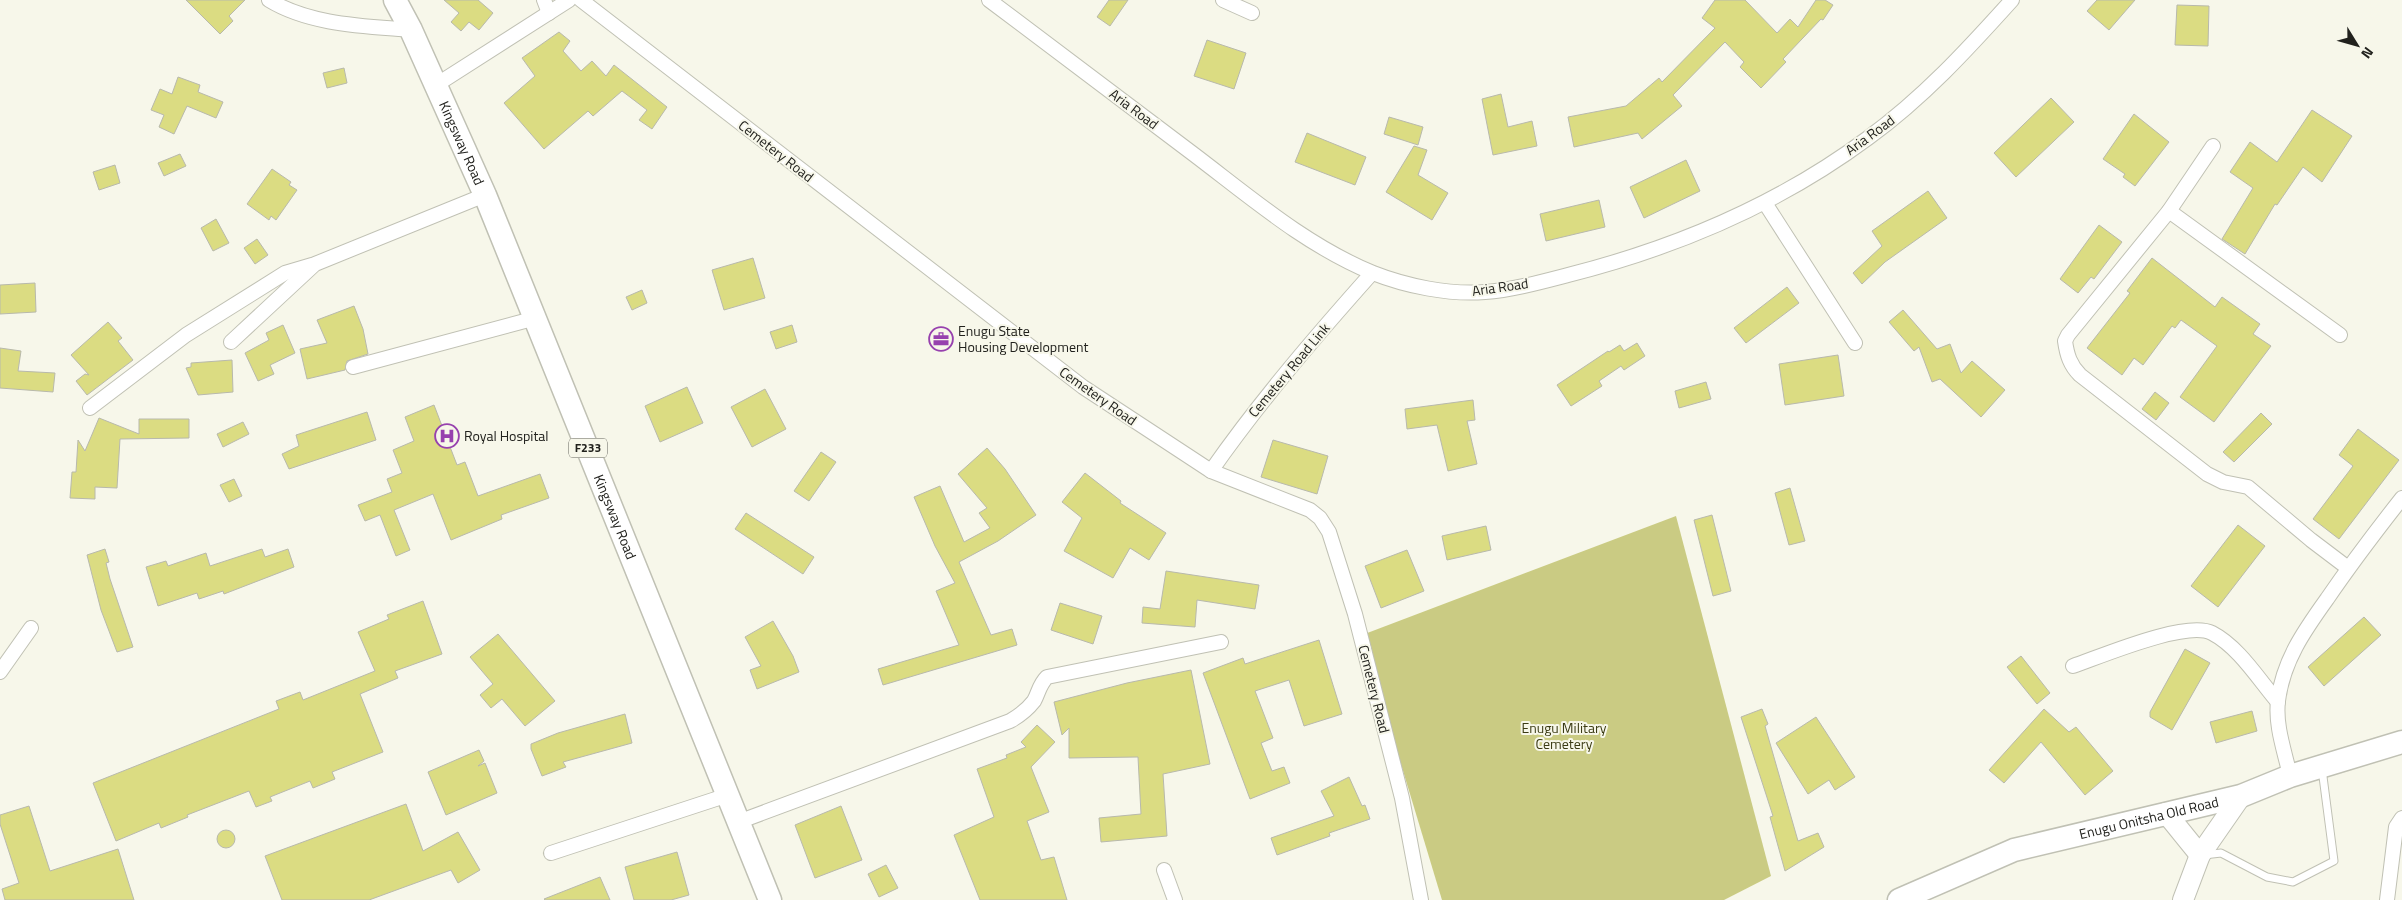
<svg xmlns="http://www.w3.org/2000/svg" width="2402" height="900" viewBox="0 0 2402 900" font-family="'Titillium Web',sans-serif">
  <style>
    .green { fill: #cacb83 }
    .building { fill: #dbdc82; stroke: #b8b9ac }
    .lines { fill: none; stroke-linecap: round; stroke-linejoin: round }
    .service-casing { stroke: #c0c1b4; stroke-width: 9 }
    .minor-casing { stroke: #c0c1b4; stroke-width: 16 }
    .secondary-casing { stroke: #c0c1b4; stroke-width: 22 }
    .primary-casing { stroke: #c0c1b4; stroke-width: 25 }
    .service { stroke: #fff; stroke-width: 7 }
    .minor { stroke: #fff; stroke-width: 14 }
    .secondary { stroke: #fff; stroke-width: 20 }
    .primary { stroke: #fff; stroke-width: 22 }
    .labels { text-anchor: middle; stroke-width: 4; stroke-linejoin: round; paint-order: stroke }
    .shield { fill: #f7f7ea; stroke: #61615a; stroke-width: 1 }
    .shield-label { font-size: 12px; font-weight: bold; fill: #21211d }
    .street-label { font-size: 14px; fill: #21211d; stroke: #f7f7ea }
    .poi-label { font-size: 14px; fill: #21211d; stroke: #f7f7ea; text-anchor: start }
    .park-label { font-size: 14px; fill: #3b3b14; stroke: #f7f7ea }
  </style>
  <rect width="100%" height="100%" fill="#f7f7ea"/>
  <polygon class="green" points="1676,516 1771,876 1724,900 1442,900 1362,635"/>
  <g class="building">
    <polygon points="186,0 245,0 229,16 233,21 220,34"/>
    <polygon points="444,0 478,0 493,13 479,30 469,22 461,31 451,22 459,13"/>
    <polygon points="1109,0 1128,0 1110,26 1097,17"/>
    <polygon points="1715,0 1745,0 1777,33 1790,19 1798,27 1816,0 1825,0 1833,5 1823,20 1821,19 1783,59 1786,62 1761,88 1740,67 1744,62 1725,42 1673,95 1682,106 1642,139 1638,133 1574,147 1568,117 1626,106 1659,78 1662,82 1715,28 1702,18"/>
    <polygon points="2097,0 2135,0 2109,30 2087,11"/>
    <polygon points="2177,5 2209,6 2208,46 2175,45"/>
    <polygon points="559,32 570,41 563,51 581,71 592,61 606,76 614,65 667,107 652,129 639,120 647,110 622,91 593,116 588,111 544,149 504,103 535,76 522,58"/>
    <polygon points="1207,40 1246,53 1234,89 1194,76"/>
    <polygon points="344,68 347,83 327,88 323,73"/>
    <polygon points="178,77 200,85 198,92 223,102 216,118 187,106 174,134 159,127 164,115 151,110 160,89 172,94"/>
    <polygon points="1501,94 1508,127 1532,121 1537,146 1493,155 1482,99"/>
    <polygon points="2051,98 2074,122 2016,177 1994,153"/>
    <polygon points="2312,110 2352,136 2322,182 2303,167 2277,205 2275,204 2245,254 2222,239 2253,188 2230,172 2250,142 2277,162"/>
    <polygon points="2134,114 2169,142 2135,186 2123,177 2125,174 2103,159"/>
    <polygon points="1389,117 1423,127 1418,145 1384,134"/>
    <polygon points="1307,133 1366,157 1355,185 1295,162"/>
    <polygon points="1414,146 1427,150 1418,175 1448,193 1432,220 1386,192"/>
    <polygon points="180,154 186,166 164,176 158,163"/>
    <polygon points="1686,160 1700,191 1644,218 1630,187"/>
    <polygon points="115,165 120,183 99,190 93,172"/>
    <polygon points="272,169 291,182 289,185 297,190 276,220 271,216 269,220 247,204"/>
    <polygon points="1928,191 1947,218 1885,262 1862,284 1853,273 1882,246 1872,231"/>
    <polygon points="1599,200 1605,227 1546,241 1540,214"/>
    <polygon points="216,219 229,243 213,251 201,228"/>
    <polygon points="2099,225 2122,242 2094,279 2091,277 2078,293 2060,279"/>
    <polygon points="257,239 268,255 255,264 244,248"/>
    <polygon points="753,258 765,298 724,310 712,270"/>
    <polygon points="2152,258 2215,307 2222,297 2260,324 2253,334 2271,346 2214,422 2180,397 2217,346 2181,320 2175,328 2172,326 2143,365 2134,358 2122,375 2087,348 2130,293 2127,291"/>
    <polygon points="35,283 36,312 0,314 0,285"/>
    <polygon points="1787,287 1799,303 1746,343 1734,328"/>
    <polygon points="642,290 647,303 632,310 626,297"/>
    <polygon points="354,306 363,329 368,354 347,361 345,370 307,379 300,349 327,343 317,320"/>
    <polygon points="1903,310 1937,349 1950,344 1961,373 1972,361 2005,390 1981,417 1940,379 1932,382 1919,347 1914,351 1889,322"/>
    <polygon points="108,322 122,338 118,341 133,360 87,395 76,381 85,374 89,375 71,355"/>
    <polygon points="283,325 295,353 270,365 274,374 258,381 245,353 269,340 266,333"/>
    <polygon points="792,325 797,342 776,349 770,332"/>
    <polygon points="1637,343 1645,356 1624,370 1621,366 1599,381 1602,386 1571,406 1557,385 1608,351 1609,352 1620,345 1624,351"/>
    <polygon points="0,348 21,351 18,371 55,373 53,392 0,388"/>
    <polygon points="1838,355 1844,396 1785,405 1779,364"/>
    <polygon points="232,360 233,392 198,395 186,368 191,367 191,363"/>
    <polygon points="1706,382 1711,399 1679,408 1675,391"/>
    <polygon points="687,387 703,423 660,442 645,406"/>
    <polygon points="765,389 786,429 752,447 731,407"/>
    <polygon points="2155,392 2169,403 2156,420 2142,409"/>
    <polygon points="1473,400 1475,420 1467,421 1477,464 1448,471 1437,425 1407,429 1405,409"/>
    <polygon points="434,405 457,465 465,462 478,496 540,474 549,498 501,515 502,519 451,540 433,494 394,510 410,550 396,556 380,515 365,521 358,505 392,492 387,479 402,473 393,450 414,441 405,417"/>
    <polygon points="367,412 376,440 289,469 282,454 299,446 296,435"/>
    <polygon points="2261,413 2272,424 2234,462 2223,452"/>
    <polygon points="99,418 139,434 139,419 189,419 189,438 120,439 117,488 95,487 95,499 70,498 72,472 76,472 78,440 85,451"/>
    <polygon points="243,422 249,434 223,447 217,434"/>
    <polygon points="2358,429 2399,460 2339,539 2313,519 2353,466 2339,455"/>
    <polygon points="1273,440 1328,456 1317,494 1261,477"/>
    <polygon points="987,448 1005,469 1036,515 998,541 959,562 991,635 1012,629 1017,645 883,685 878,669 959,645 936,591 955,583 935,546 914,497 940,486 964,542 990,528 979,513 987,508 958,474"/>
    <polygon points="821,452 836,462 809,501 794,491"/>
    <polygon points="1085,473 1121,501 1120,503 1166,533 1149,560 1130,548 1113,578 1064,551 1082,518 1062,502"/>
    <polygon points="234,479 242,496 229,502 220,485"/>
    <polygon points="1790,488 1805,541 1789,545 1775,493"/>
    <polygon points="746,513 814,557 803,574 735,529"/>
    <polygon points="1712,515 1731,591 1713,596 1694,520"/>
    <polygon points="2238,525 2265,546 2218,607 2191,586"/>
    <polygon points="1486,526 1491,550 1447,560 1442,536"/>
    <polygon points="105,549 109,562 106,563 110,579 133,647 117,652 101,610 87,555"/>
    <polygon points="262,549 265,557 288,549 294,567 224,594 223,591 199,599 197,593 158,606 146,567 166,561 168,566 206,553 210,566"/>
    <polygon points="1407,550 1424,591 1381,608 1365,566"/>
    <polygon points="1166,571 1259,585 1255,609 1197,600 1195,627 1142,623 1143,607 1160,609"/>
    <polygon points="423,601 442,654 395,671 398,678 360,694 383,752 332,772 335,779 313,788 310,781 270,797 272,801 256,807 249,791 187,815 188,817 161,828 159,823 116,841 93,783 279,709 276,701 300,692 303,700 375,671 358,632 389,619 387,615"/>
    <polygon points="1060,603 1102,616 1093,644 1051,630"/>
    <polygon points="2364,617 2381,635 2324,686 2308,667"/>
    <polygon points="773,621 793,656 799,672 757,689 750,670 761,666 745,637"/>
    <polygon points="498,634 555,701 525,726 502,699 491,708 480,695 493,684 470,657"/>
    <polygon points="1319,640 1342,714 1304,726 1289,680 1255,691 1273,738 1261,743 1272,771 1284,767 1290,783 1250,799 1203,673 1243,658 1245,664"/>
    <polygon points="2185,649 2210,663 2172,730 2150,717 2150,712"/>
    <polygon points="2021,656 2050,693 2037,704 2007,667"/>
    <polygon points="1191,670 1210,764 1163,774 1167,836 1101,842 1099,818 1141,814 1138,757 1069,758 1069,728 1062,735 1054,702 1127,683"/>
    <polygon points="1762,709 1768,724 1765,726 1798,841 1818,833 1824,847 1785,871 1770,817 1773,816 1741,717"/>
    <polygon points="2044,709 2069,732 2076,727 2113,771 2085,795 2041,742 2004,783 1989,770"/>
    <polygon points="2252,711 2257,731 2216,743 2210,722"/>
    <polygon points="625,714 632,743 563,762 566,767 542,776 531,749 531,744 558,733"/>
    <polygon points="1816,717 1855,777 1835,790 1829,780 1808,794 1776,743"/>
    <polygon points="1037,725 1055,742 1031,767 1049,812 1027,821 1041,860 1054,857 1067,900 980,900 954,835 994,817 977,769 1007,758 1006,755 1026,747 1021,742"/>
    <polygon points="479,750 484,761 478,766 485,763 497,793 446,815 428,772"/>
    <polygon points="1349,777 1362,806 1365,805 1370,819 1329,833 1330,836 1277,855 1271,838 1334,816 1321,791"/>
    <polygon points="406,804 423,851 458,832 480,870 458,883 451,870 369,900 282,900 265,856"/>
    <polygon points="29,806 50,871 118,849 134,900 5,900 2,889 19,883 0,824 0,815"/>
    <polygon points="841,806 862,860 815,878 795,825"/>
    <circle cx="226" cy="839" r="9"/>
    <polygon points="677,852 689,895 671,900 634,900 625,867"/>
    <polygon points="886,865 898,888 879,897 868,874"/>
    <polygon points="600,877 610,900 545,900 544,899"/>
  </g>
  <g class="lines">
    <g class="service-casing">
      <polyline id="service" points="2204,855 2221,853 2267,877 2293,882 2334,861 2322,769"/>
    </g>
    <g class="minor-casing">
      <g id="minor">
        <path d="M269,0c41,25 95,26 142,30"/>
        <polyline points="544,0 549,13"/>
        <polyline points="581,0 1083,387 1211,471 1310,510 1320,518 1329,532 1355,614 1402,798 1421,900"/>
        <path d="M989,0c67,51 135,102 203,153 57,43 113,92 181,120 33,13 76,22 112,19 27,-2 56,-10 83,-17 107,-27 211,-71 300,-137 55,-40 99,-88 144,-138"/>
        <polyline points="1223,0 1252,13"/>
        <polyline points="436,85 569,0"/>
        <path d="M2213,146l-44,65 -101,124 -3,6c2,14 5,24 15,34l127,99 16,8 25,5 63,53 37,28"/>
        <polyline points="1765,203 1855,343"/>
        <polyline points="2169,211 2340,335"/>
        <polyline points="231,342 315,264 485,195"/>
        <polyline points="353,367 536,318"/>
        <polyline points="90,408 186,335 285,273 312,265"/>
        <path d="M1211,471c49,-70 104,-134 161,-198"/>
        <path d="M2073,666c29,-10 113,-46 139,-33 27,14 47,47 66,69"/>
        <polyline points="0,672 31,628"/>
        <path d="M2290,776c-5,-24 -15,-50 -12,-75 5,-40 26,-70 49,-102 24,-35 49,-68 75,-101"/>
        <path d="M738,822l272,-101c9,-5 17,-11 24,-20 5,-9 5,-16 13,-24l174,-35"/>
        <polyline points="551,853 728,795"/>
        <polyline points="1164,870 1175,900"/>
        <polyline points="2387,900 2396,827 2402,818"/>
      </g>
    </g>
    <g class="secondary-casing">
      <g id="secondary">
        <polyline points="2166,813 2200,855"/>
        <polyline points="2183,900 2200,855 2241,796"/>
      </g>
    </g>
    <g class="primary-casing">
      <g id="primary">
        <path id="s1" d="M395,0l16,30 74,165 285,705"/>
        <path id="s2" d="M1899,900l115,-50 227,-54 49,-20 112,-34"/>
      </g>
    </g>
    <use href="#service" class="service"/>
    <use href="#minor" class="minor"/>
    <use href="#secondary" class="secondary"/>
    <use href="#primary" class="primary"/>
  </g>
  <defs>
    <g id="office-ring" transform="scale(1.25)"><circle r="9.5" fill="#f7f7ea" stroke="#9741ae" stroke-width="1.5"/><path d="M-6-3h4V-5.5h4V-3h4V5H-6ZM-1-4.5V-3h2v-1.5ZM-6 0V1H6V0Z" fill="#9741ae"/></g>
    <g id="hospital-ring" transform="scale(1.25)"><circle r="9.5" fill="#f7f7ea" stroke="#9741ae" stroke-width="1.5"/><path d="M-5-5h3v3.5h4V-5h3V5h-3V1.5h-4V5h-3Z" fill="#9741ae"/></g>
  </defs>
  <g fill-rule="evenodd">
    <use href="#office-ring" x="941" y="339"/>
    <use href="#hospital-ring" x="447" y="436"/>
  </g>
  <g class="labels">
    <rect class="shield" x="569" y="438.5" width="38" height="19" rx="4"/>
    <g class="shield-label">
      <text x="588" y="452">F233</text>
    </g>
    <g class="street-label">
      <text transform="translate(1134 109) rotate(37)" y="5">Aria Road</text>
      <text transform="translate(1870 135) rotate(-36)" y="5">Aria Road</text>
      <text dy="5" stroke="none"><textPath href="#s1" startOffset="158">Kingsway Road</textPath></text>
      <text transform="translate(776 151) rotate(38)" y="5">Cemetery Road</text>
      <text transform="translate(1500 287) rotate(-8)" y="5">Aria Road</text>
      <text transform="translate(1289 370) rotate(-50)" y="5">Cemetery Road Link</text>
      <text transform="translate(1098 396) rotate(35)" y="5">Cemetery Road</text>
      <text dy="5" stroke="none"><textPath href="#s1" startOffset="562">Kingsway Road</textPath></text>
      <text transform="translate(1374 689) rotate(76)" y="5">Cemetery Road</text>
      <text dy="5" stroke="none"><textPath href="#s2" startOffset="264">Enugu Onitsha Old Road</textPath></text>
    </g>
    <g class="poi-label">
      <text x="958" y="336">Enugu State<tspan x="958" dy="16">Housing Development</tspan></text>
      <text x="464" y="441">Royal Hospital</text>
    </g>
    <g class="park-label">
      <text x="1564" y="733">Enugu Military<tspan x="1564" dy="16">Cemetery</tspan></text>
    </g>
  </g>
  <g transform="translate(2357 45) rotate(127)" stroke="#f7f7ea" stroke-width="4" paint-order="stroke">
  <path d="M0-4L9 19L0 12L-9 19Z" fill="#21211d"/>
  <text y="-8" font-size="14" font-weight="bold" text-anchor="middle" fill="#21211d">N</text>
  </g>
</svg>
